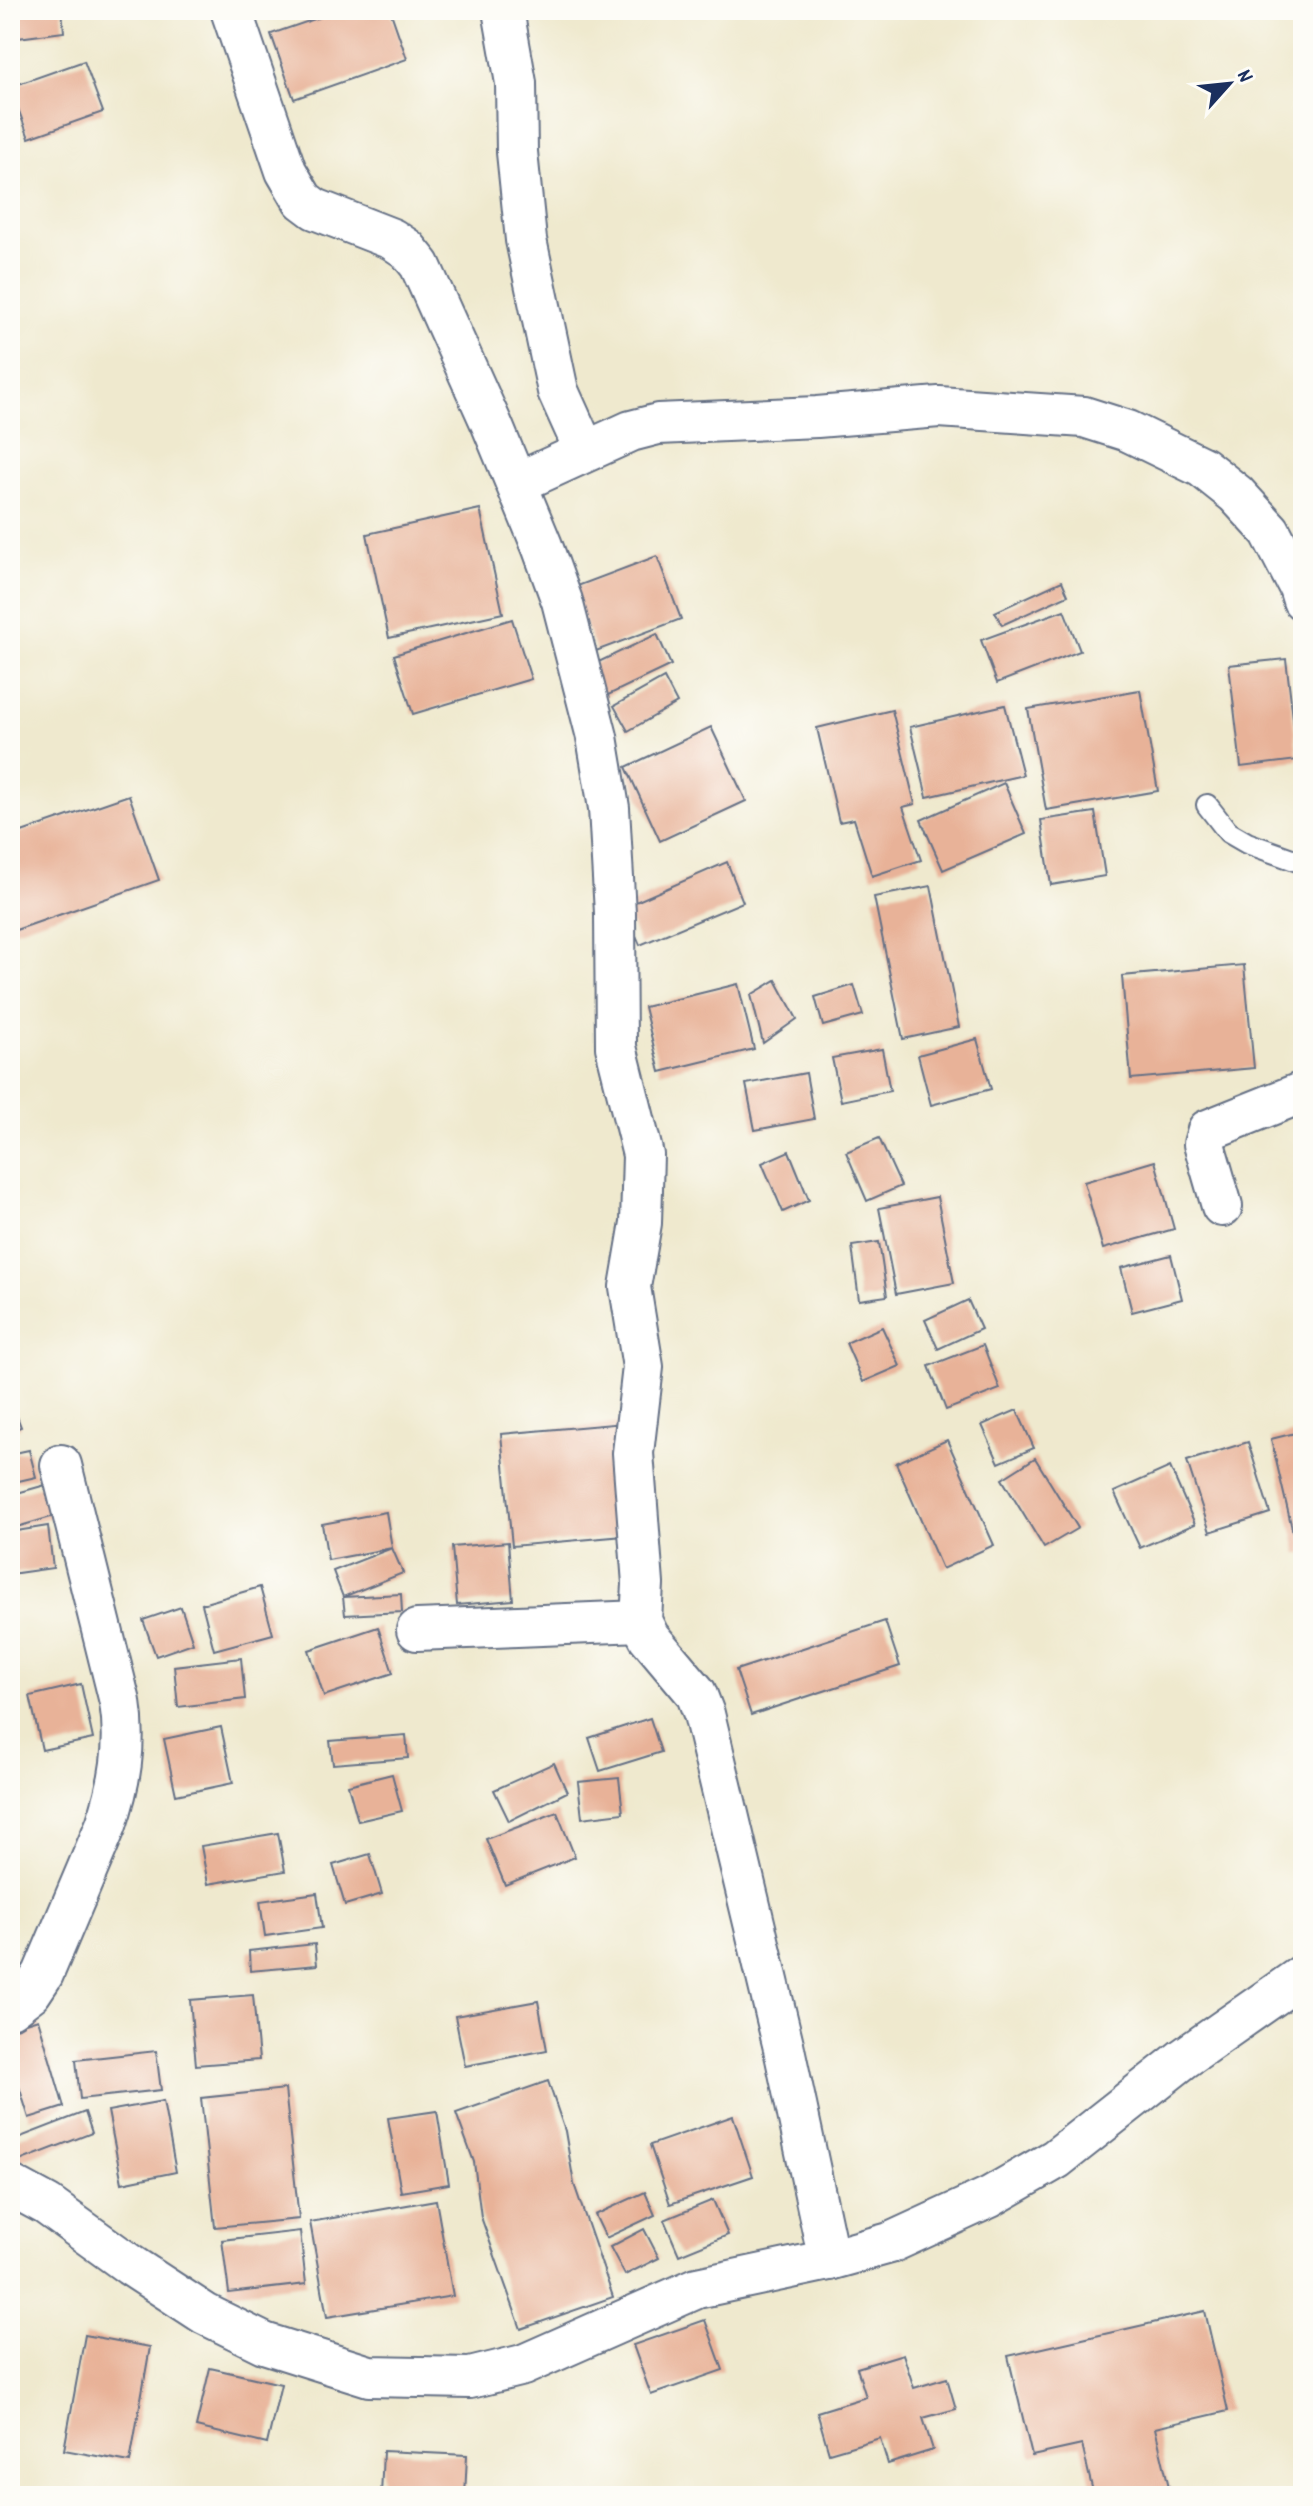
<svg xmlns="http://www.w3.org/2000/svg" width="1313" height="2506" viewBox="0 0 1313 2506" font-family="Dekko,sans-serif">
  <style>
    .building { fill: #e8b298 }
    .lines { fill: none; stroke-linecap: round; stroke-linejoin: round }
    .service-casing { stroke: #657085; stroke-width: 24 }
    .minor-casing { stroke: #657085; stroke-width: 44 }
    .service { stroke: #fff; stroke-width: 20 }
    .minor { stroke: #fff; stroke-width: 40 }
  </style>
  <rect width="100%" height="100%" fill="#fdfcf7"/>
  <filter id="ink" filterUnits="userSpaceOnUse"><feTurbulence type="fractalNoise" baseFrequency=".0125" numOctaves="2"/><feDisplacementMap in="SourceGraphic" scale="16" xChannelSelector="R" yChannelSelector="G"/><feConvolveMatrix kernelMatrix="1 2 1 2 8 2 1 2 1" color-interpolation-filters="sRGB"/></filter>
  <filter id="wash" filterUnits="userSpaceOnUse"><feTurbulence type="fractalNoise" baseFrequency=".006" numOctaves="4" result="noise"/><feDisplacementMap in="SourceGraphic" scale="32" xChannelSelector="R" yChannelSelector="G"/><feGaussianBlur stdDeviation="1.8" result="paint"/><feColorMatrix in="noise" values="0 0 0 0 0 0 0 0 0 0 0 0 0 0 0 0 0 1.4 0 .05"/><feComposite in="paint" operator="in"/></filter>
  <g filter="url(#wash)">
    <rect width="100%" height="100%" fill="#efe9ce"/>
    <g id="blocks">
      <g class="building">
        <polygon points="10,10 62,10 64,32 10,39"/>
        <polygon points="341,10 390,10 407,59 294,99 271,34"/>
        <polygon points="84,61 103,112 29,138 10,87"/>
        <polygon points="480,509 503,613 389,638 367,534"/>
        <polygon points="657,556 681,619 596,651 572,588"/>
        <polygon points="1062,581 1068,595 1002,625 995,612"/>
        <polygon points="1064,610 1080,651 997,683 981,640"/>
        <polygon points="512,619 531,679 413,714 394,655"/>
        <polygon points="657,634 671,665 602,698 588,667"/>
        <polygon points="1286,659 1298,760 1241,767 1229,665"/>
        <polygon points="664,678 677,703 628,731 614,706"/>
        <polygon points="1140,690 1158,791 1046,810 1028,709"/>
        <polygon points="1005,705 1023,775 927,797 910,727"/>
        <polygon points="892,710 915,804 903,807 921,860 872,876 854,819 839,822 817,728"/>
        <polygon points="711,727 746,801 660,841 626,767"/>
        <polygon points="1004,783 1026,834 943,870 921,820"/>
        <polygon points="129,795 159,880 10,932 10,836"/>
        <polygon points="1095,812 1105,876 1051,885 1041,820"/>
        <polygon points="727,862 743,902 640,945 624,907"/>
        <polygon points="931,886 959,1027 903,1039 874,897"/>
        <polygon points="1244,965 1254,1068 1131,1079 1122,976"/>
        <polygon points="776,980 797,1019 763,1043 751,995"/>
        <polygon points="738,984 754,1049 660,1072 644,1007"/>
        <polygon points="854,985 863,1015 823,1026 815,997"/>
        <polygon points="977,1039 991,1089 931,1105 918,1055"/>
        <polygon points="882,1049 890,1091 841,1101 832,1058"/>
        <polygon points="806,1073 814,1119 755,1130 746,1084"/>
        <polygon points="879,1138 901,1186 867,1201 846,1152"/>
        <polygon points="789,1151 809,1200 783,1212 762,1163"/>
        <polygon points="1155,1161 1174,1229 1103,1249 1084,1182"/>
        <polygon points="937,1197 954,1283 896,1294 879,1208"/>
        <polygon points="879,1242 887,1296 859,1300 852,1246"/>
        <polygon points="1171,1255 1182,1299 1132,1312 1121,1268"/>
        <polygon points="968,1300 981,1329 938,1349 925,1320"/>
        <polygon points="882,1327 900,1366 863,1382 846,1343"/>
        <polygon points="983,1345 1000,1389 946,1410 929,1366"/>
        <polygon points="10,1398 21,1427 10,1431"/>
        <polygon points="1017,1410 1034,1448 999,1463 982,1425"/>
        <polygon points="624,1423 635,1535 512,1546 501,1434"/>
        <polygon points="1303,1431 1303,1553 1298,1554 1271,1439"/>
        <polygon points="947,1440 994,1545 942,1569 896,1463"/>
        <polygon points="1248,1442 1270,1513 1210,1532 1187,1461"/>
        <polygon points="29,1450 36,1477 10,1483 10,1454"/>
        <polygon points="1035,1458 1078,1528 1044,1548 1002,1479"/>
        <polygon points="1170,1467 1195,1524 1140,1548 1114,1492"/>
        <polygon points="49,1484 58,1515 10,1529 10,1495"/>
        <polygon points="386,1512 392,1548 403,1573 343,1597 333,1571 392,1548 328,1560 322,1524"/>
        <polygon points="48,1526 53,1568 10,1574 10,1532"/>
        <polygon points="508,1542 513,1600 457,1605 452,1547"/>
        <polygon points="260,1587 273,1634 214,1650 202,1604"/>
        <polygon points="401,1594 402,1612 345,1615 343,1597"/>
        <polygon points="181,1607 193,1643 156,1656 143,1620"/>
        <polygon points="885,1621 900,1666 751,1715 736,1670"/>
        <polygon points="378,1627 393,1673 324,1696 309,1650"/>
        <polygon points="241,1658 245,1699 178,1707 174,1666"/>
        <polygon points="81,1684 93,1739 42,1750 30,1696"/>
        <polygon points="650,1718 661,1752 600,1771 589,1738"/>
        <polygon points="221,1727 233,1783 176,1795 164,1739"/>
        <polygon points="406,1735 408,1758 333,1764 330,1741"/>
        <polygon points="554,1763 567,1792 509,1821 494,1790"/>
        <polygon points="392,1774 402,1811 358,1821 348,1785"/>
        <polygon points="619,1778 623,1813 582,1818 578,1782"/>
        <polygon points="557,1812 575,1857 505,1885 486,1839"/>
        <polygon points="278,1833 285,1871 208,1884 201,1846"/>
        <polygon points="370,1854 382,1894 345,1905 333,1865"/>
        <polygon points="317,1893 322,1928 265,1936 260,1901"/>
        <polygon points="315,1944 317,1965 250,1971 249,1951"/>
        <polygon points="253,1995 259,2060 196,2065 190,2000"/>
        <polygon points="538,2001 547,2050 465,2066 455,2016"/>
        <polygon points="38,2019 64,2107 29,2118 10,2058 10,2028"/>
        <polygon points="156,2051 161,2090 80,2099 76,2060"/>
        <polygon points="548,2081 565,2131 574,2184 613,2297 521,2329 481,2217 474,2162 456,2113"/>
        <polygon points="285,2089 299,2219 215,2227 201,2098"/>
        <polygon points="163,2101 176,2172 122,2183 108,2111"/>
        <polygon points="437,2111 449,2184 401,2192 388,2118"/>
        <polygon points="85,2112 92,2133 17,2162 10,2141"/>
        <polygon points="733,2116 753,2176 670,2204 650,2145"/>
        <polygon points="645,2192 655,2215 606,2238 595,2215"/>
        <polygon points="436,2200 453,2296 327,2317 310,2222"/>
        <polygon points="713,2200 728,2235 679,2255 664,2220"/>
        <polygon points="644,2229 659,2258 625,2275 610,2247"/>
        <polygon points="300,2231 306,2284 229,2293 222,2240"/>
        <polygon points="1205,2311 1228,2411 1155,2428 1169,2487 1130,2496 1094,2496 1082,2445 1032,2456 1008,2356"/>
        <polygon points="705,2320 723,2370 651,2395 633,2345"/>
        <polygon points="85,2335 150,2347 130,2462 64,2450"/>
        <polygon points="903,2354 914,2388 947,2378 956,2409 923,2418 933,2450 888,2464 880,2438 829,2453 817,2412 866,2397 857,2368"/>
        <polygon points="210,2368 281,2384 267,2444 196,2427"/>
        <polygon points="383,2451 467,2455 465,2496 381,2496"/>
      </g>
    </g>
  </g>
  <g filter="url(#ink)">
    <use href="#blocks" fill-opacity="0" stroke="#657085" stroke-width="2"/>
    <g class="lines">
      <g class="service-casing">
        <polyline id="service" points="1207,805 1228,832 1247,843 1303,863"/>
      </g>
      <g class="minor-casing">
        <g id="minor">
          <polyline points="231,10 286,171 303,200 315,209 392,239 407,249 420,265 492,425 542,546 562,601 597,737 609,808 615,913 616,1047 643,1155 641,1223 630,1287 643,1367 633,1453 643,1584 641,1621 649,1637 696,1693 704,1714 783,2044 829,2260"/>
          <polyline points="503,10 516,83 517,152 526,240 558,391 585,451"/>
          <polyline points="517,483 631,431 658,424 817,417 939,407 1084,417 1128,431 1202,467 1236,494 1270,531 1299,587 1303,600"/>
          <polyline points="1222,1206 1204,1144 1208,1130 1303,1092"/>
          <polyline points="417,1630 641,1621"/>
          <path d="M10,2008l21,-16 12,-18 63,-149c14,-41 21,-80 14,-123l-59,-237"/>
          <polyline points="10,2185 47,2205 130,2265 205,2314 264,2343 369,2376 470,2378 523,2365 697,2288 829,2260 890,2243 990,2197 1056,2159 1183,2059 1303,1975"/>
        </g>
      </g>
      <use href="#service" class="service"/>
      <use href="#minor" class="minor"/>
    </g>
  </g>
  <rect width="1313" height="2506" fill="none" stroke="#fdfcf7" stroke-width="40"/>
  <g transform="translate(1229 84) rotate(63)" stroke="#fdfcf7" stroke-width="6" paint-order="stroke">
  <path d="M0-6L14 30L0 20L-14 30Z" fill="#1b2f5e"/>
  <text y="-12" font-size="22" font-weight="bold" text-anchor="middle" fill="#1b2f5e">N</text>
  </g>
</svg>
